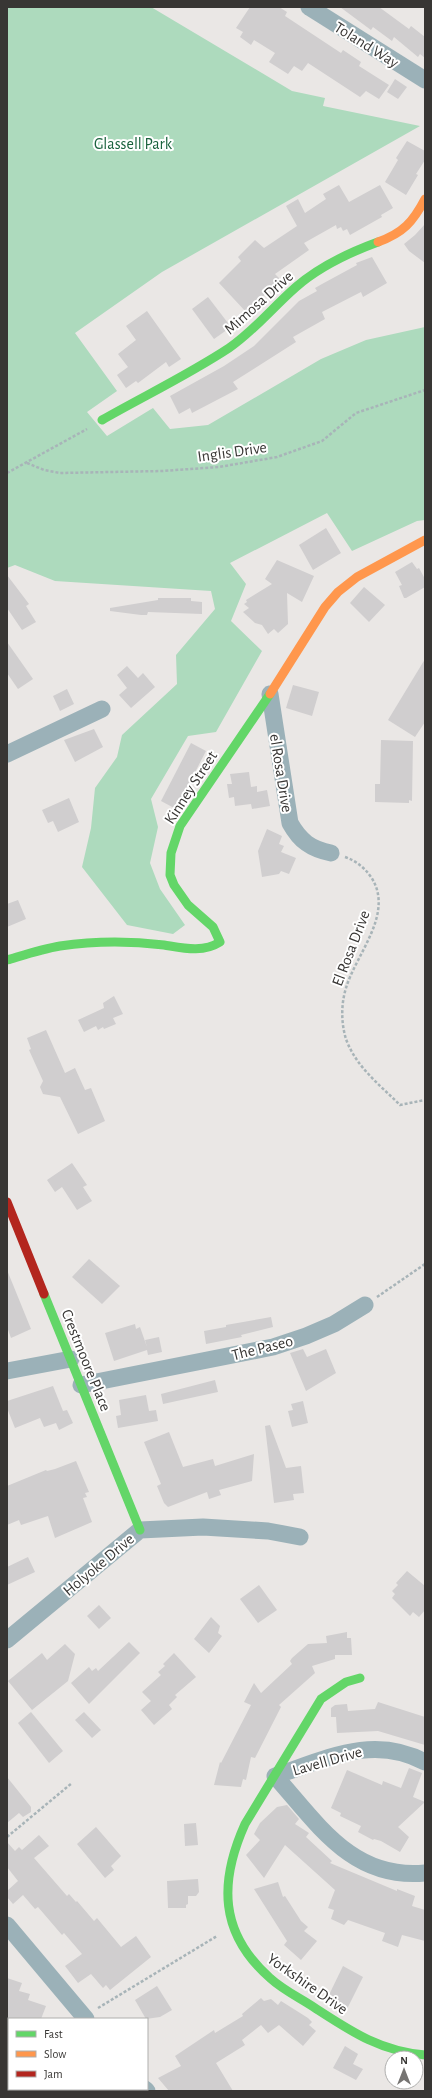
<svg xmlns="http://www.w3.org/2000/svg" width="432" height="2098" viewBox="0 0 432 2098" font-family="'Alegreya Sans',sans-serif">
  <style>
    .green { fill: #addabd }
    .building { fill: #d0cecf }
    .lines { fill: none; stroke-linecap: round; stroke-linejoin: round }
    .path { stroke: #a8b4b8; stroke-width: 2.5; stroke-dasharray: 3 2; stroke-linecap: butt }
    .street { stroke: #9bb1b8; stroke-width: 17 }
    .fast { stroke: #63d668; stroke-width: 9 }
    .slow { stroke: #ff974d; stroke-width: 9 }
    .jam { stroke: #b3261e; stroke-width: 9 }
    .labels { text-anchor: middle; stroke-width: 4; stroke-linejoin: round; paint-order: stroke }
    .street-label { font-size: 16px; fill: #383634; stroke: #fff }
    .park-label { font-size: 16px; fill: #1a623d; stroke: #fff }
  </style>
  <rect width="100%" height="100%" fill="#eae7e5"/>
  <polygon class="green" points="7,7 151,7 292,91 325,98 323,106 420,126 162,272 75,333 117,391 87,412 107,436 153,408 170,429 208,425 321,359 366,340 425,327 425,520 417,521 352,551 327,513 230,563 246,584 231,621 262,651 216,732 188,736 151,799 158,827 150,863 160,889 185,925 173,934 127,925 82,867 91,828 95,788 117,757 122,735 177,684 176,655 215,609 211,591 55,581 15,565 7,568"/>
  <g class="building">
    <polygon points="250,7 279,7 287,12 285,16 341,53 343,50 361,62 359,66 389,85 379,99 366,91 360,97 308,63 302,71 294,66 288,74 269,62 275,53 254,40 251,45 240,37 243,32 236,28"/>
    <polygon points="340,7 379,7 409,29 411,26 425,37 425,58 420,54 418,57 394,37 392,41 373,27 371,30"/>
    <polygon points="395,79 407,87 398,99 387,92"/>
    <polygon points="407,141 425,151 425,160 416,174 418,175 406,195 385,182 398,160 396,158"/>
    <polygon points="339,185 349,202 380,185 393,208 381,215 382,217 350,235 347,229 343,231 341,227 337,229 336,225 304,243 309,250 275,274 280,279 247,313 219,283 241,261 238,257 255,240 264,248 297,226 286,206 298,199 305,213 326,199 323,194"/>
    <polygon points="425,224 425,263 409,251 404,244 415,235"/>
    <polygon points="372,257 387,283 363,297 361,292 322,312 325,319 293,337 296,342 233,382 238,389 192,413 190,408 179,414 170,396 224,366 254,346 299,301 317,291 315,288 322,284 357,265 356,263"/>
    <polygon points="208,297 231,327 214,339 192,309"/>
    <polygon points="147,311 181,359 169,367 166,362 138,383 136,381 126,388 117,375 128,367 118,354 136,340 126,326"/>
    <polygon points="326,528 341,553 313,570 299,545"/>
    <polygon points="277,560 314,576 302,602 287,593 288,624 278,633 274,629 268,634 262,625 255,623 243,612 249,608 244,604 247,602 246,600 272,584 265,579"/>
    <polygon points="412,562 417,569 419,568 425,579 425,587 406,598 404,598 399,586 402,585 395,572"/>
    <polygon points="7,575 29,604 26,606 36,622 22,630 7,608"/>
    <polygon points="364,587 385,605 369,622 350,603"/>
    <polygon points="158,598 191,598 191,601 202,602 202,614 148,612 147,615 141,615 110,611 110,608 158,600"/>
    <polygon points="7,642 33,679 18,689 7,673"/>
    <polygon points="425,659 425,722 415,737 388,720"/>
    <polygon points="127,666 138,678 143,673 155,687 131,708 119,695 127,688 117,675"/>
    <polygon points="293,685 319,692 312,716 286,708"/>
    <polygon points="67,689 74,704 60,711 53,696"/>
    <polygon points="94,729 103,747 75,762 64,740"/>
    <polygon points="381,740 413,741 412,801 409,800 409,803 375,802 375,784 380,784"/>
    <polygon points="191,743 206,751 176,809 161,801"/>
    <polygon points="249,772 251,787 257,786 257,792 267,790 270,806 252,809 251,804 235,806 234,797 229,798 227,784 232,784 230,774"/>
    <polygon points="69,798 79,822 58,832 53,821 48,823 42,810"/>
    <polygon points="267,829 282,836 279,844 284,846 281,852 296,858 289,874 281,871 279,874 262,877 258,851"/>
    <polygon points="18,900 26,919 7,927 7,904"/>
    <polygon points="114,996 123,1014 113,1018 116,1024 104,1029 103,1027 98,1030 96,1026 84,1032 78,1020 104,1008 103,1003"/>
    <polygon points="46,1030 65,1073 75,1068 85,1090 91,1088 105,1121 78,1134 60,1097 43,1094 40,1087 43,1081 29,1050 31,1049 27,1038"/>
    <polygon points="72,1163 87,1185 83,1187 92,1201 77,1210 62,1187 55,1192 47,1180"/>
    <polygon points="89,1259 120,1286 102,1304 72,1277"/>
    <polygon points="7,1270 31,1329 11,1338 7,1327"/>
    <polygon points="271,1317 273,1327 241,1335 242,1337 206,1344 204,1331 226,1327 226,1325"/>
    <polygon points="135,1324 136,1329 140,1327 147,1347 145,1340 159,1337 162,1352 148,1355 147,1350 114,1361 105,1333"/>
    <polygon points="303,1349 307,1357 326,1349 336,1373 306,1391 290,1353"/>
    <polygon points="215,1380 218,1392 163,1404 161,1394"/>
    <polygon points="53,1386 63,1411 67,1410 73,1423 59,1430 56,1423 44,1427 40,1418 15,1428 7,1408 7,1401"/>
    <polygon points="146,1395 149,1411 156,1410 158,1421 118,1428 116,1416 121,1415 119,1400"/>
    <polygon points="303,1401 308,1423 292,1427 288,1411 293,1410 291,1404"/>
    <polygon points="270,1425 286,1468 301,1466 304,1493 293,1494 294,1500 274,1503 265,1426"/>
    <polygon points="169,1432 183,1467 213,1459 215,1466 254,1454 252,1481 219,1490 221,1495 209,1499 207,1492 168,1507 164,1503 157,1486 161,1484 144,1442"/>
    <polygon points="76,1461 89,1492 85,1493 87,1497 83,1498 92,1522 55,1538 48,1516 21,1525 19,1520 7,1525 7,1486 46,1470 47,1471 55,1469"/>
    <polygon points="28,1557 35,1572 7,1585 7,1567"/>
    <polygon points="407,1571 425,1586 425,1610 419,1617 413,1612 410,1616 392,1598 395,1594 392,1591 398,1585 396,1583"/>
    <polygon points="259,1585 277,1610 258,1623 240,1599"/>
    <polygon points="99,1605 111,1618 99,1629 87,1616"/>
    <polygon points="211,1617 220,1626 218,1633 222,1636 209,1653 194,1639"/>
    <polygon points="347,1632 347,1638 351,1638 352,1655 335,1655 335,1659 312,1666 315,1673 279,1705 281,1707 255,1758 251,1757 246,1780 243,1779 241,1787 214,1785 220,1762 221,1763 251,1705 244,1702 254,1683 261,1693 292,1664 290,1661 292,1658 308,1644 327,1643 326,1636"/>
    <polygon points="129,1642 140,1653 89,1704 71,1683 89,1667 92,1671 96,1668 98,1671"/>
    <polygon points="65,1644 75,1654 68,1681 32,1710 8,1681 42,1653 47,1660"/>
    <polygon points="174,1653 196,1677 175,1695 177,1697 169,1705 172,1709 154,1725 141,1710 151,1701 142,1692 161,1675 158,1672 165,1666 163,1664"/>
    <polygon points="378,1702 425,1717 425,1745 378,1731 337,1733 336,1717 331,1717 331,1708 335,1705 347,1704 348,1711 375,1709"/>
    <polygon points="31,1712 63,1751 49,1763 18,1723"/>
    <polygon points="84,1712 101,1730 92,1738 75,1720"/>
    <polygon points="409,1768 422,1773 413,1797 425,1802 398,1827 409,1837 400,1852 381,1841 374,1839 373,1840 358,1832 361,1826 340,1816 341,1813 331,1808 347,1770 382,1785 383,1781 401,1788"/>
    <polygon points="7,1777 31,1807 31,1812 23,1817 19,1813 7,1823"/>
    <polygon points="287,1805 299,1819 295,1824 309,1833 306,1837 332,1861 330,1863 397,1891 397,1889 415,1896 412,1906 425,1910 425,1941 402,1935 398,1947 382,1941 385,1933 348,1920 344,1925 331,1919 334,1910 328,1908 335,1890 285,1845 264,1878 246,1855 260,1840 254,1834 260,1823 277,1807"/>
    <polygon points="196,1823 198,1845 185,1846 184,1824"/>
    <polygon points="96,1827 121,1856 111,1866 114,1870 105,1878 77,1844"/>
    <polygon points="39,1835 49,1846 34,1858 67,1896 69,1894 76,1902 77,1901 94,1921 97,1918 121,1947 136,1936 151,1957 110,1990 106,1985 103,1988 91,1974 78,1983 65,1966 82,1954 64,1933 62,1935 38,1907 35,1909 23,1895 13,1904 7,1897 7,1891 18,1881 7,1867 7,1842 15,1851 19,1847 22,1850"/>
    <polygon points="198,1879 199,1892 196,1896 188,1896 188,1904 186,1905 186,1908 168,1908 167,1881"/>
    <polygon points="278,1882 283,1897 285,1896 301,1921 308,1927 304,1931 317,1941 301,1960 284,1945 287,1941 254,1889"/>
    <polygon points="343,1966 363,1977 347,2009 327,1999"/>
    <polygon points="7,1978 22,1983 19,1991 30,1994 28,2000 46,2006 41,2019 9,2019 9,2021 7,2021"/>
    <polygon points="157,1986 172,2010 160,2017 146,2019 135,2000"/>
    <polygon points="261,1998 264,2001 271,1999 278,2005 281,2001 308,2018 312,2022 309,2025 316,2031 303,2046 279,2025 268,2033 261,2025 242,2040 245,2045 216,2063 233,2091 169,2091 158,2078 181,2066 175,2056 214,2030 215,2033 243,2016 242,2014"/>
    <polygon points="345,2046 358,2054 353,2064 363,2069 356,2080 333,2068"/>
  </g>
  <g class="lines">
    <g class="path">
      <polyline points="27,463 44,470 60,473 162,471 219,467 277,457 322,441 356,413 425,390"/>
      <polyline points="7,473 87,429"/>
      <path d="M345,857c11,4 19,10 26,20 24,36 -15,77 -25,111 -5,16 -5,35 0,51 10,28 34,46 54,66l25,-5"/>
      <polyline points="377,1297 425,1264"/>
      <polyline points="7,1837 72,1783"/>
      <polyline points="98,2008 217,1936"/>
    </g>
    <g class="street">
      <polyline points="309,7 425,80"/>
      <path d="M270,694l20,129c10,18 21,26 41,30"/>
      <polyline points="7,754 102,709"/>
      <polyline points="7,1371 71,1359"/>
      <polyline points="81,1385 273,1347 306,1336 334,1324 365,1305"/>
      <polyline points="7,1640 140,1530 203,1527 268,1531 300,1537"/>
      <path d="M425,1762c-52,-28 -99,-3 -150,14 43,48 77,104 150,97"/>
      <polyline points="7,1925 86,2019"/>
      <polyline points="145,2089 147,2091"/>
    </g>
    <g class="fast">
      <path d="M102,420c42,-24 86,-45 127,-72 25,-17 44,-41 67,-61 24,-21 52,-34 82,-45"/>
      <path d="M7,960c17,-5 35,-11 53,-14 34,-5 70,-5 104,-1 19,3 39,8 56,-3l-7,-15 -25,-22 -14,-20 -4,-10 1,-22 9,-27 90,-132"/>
      <polyline points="44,1294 140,1530"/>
      <path d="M360,1678l-14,4 -25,17 -76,125c-26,58 -26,109 25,154 13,12 30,20 45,30 37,24 65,43 110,47"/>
    </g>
    <g class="slow">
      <path d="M378,242c25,-9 35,-20 47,-43"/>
      <polyline points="270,694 325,607 338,592 357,577 425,540"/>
    </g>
    <polyline class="jam" points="7,1202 44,1294"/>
  </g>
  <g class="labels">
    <g class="street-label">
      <text transform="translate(367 44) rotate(32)" y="6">Toland Way</text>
      <text transform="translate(258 302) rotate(-42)" y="6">Mimosa Drive</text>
      <text transform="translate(232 451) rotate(-8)" y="6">Inglis Drive</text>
      <text transform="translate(282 773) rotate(81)" y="6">el Rosa Drive</text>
      <text transform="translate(190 787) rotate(-57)" y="6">Kinney Street</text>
      <text transform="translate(350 948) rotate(-69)" y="6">El Rosa Drive</text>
      <text transform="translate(262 1347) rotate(-14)" y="6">The Paseo</text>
      <text transform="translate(87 1360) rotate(68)" y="6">Crestmoore Place</text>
      <text transform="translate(98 1564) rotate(-40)" y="6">Holyoke Drive</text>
      <text transform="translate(327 1760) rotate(-16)" y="6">Lavell Drive</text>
      <text transform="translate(308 1983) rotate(35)" y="6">Yorkshire Drive</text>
    </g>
    <g class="park-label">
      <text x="133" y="149">Glassell Park</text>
    </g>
  </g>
  <rect width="432" height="2098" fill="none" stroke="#383634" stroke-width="16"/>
  <rect x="8" y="2018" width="140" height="72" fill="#ffffff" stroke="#afafae"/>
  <rect x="16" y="2031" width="20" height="6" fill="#63d668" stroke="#afafae"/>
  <text x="44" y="2038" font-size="12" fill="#383634">Fast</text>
  <rect x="16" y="2051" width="20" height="6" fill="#ff974d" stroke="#afafae"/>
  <text x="44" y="2058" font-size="12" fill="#383634">Slow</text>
  <rect x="16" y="2071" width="20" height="6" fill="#b3261e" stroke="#afafae"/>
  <text x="44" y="2078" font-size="12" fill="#383634">Jam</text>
  <g transform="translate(404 2070)"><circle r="19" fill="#ffffff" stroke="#afafae"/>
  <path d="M0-3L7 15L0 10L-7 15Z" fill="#767472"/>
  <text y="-6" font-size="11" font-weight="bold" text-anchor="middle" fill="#383634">N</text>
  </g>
</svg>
